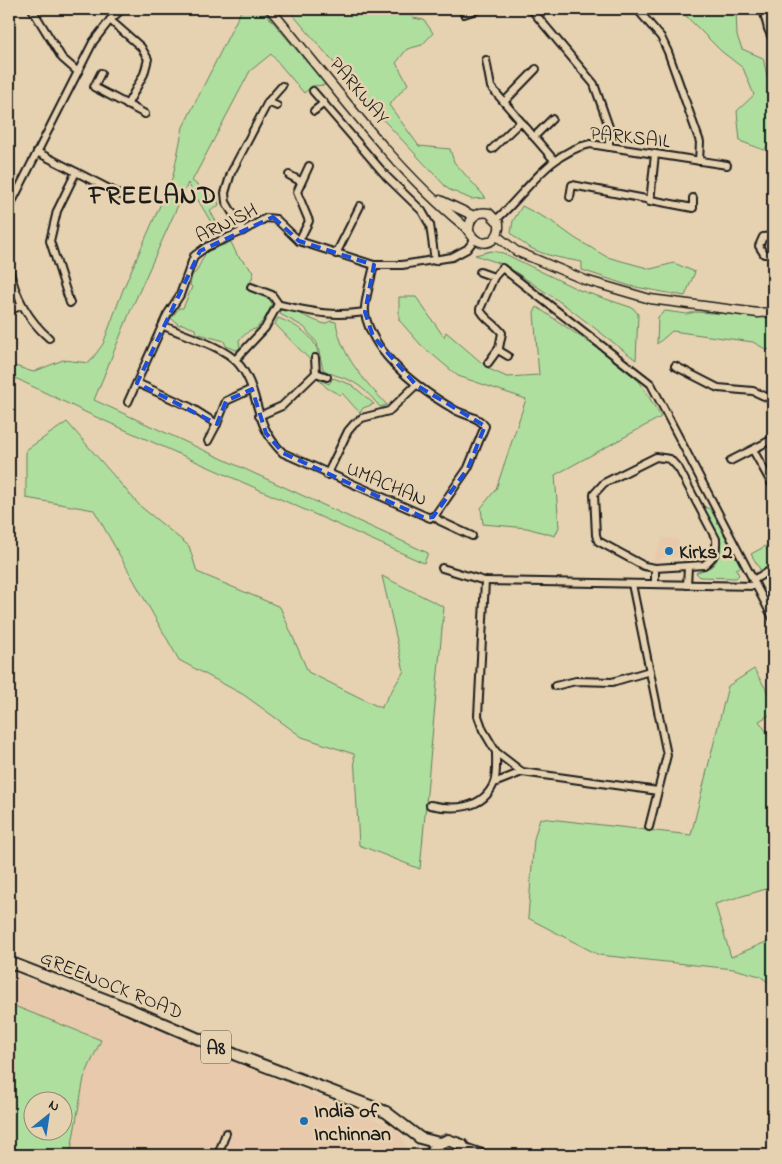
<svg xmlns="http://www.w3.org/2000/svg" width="782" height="1164" viewBox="0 0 782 1164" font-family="'Indie Flower',sans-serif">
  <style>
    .built { fill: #e8c9ab }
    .green { fill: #afdf9f; stroke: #667e5e; fill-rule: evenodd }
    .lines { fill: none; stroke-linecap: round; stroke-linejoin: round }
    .minor-casing { stroke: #1c1c1c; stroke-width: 10 }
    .tertiary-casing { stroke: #1c1c1c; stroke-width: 11 }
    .primary-casing { stroke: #1c1c1c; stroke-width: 14 }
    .minor { stroke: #e6d2b0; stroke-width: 6 }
    .tertiary { stroke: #e6d2b0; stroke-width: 8 }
    .primary { stroke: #e6d2b0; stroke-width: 10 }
    .marked { fill: none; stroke: #1d4ed8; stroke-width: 4; stroke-dasharray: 10 6; stroke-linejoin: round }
    .poi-dot { fill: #1f6fb2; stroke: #e6d2b0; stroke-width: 2 }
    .labels { text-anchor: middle; stroke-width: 5; stroke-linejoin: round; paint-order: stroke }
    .shield { fill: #e6d2b0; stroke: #595348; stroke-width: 1 }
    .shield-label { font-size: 19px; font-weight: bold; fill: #1c1c1c }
    .street-label { font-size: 20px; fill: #1c1c1c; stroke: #e6d2b0 }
    .poi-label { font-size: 20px; font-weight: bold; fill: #1c1c1c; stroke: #e6d2b0; text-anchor: start }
    .district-label { font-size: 25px; font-weight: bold; letter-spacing: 1px; fill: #1c1c1c; stroke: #e6d2b0 }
  </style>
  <rect width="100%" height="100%" fill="#e6d2b0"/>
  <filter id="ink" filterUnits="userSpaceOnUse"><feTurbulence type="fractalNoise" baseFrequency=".02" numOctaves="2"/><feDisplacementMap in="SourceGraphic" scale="10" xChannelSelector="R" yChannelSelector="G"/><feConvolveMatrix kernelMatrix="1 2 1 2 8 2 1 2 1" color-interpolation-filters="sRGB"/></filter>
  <g filter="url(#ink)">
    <g class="built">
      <polygon points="663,538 678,540 679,549 690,562 684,563 682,557 662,557 659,563 652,563"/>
      <polygon points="9,972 105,1008 397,1129 411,1155 70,1155 84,1078 101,1040 9,1004"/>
    </g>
    <g class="green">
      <polygon points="242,9 262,9 326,85 312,86 304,93 271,54 250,71 192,181 217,199 219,205 210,211 222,232 218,234 188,183 130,312 94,400 428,553 424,563 85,412 9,375 9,364 33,372 63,360 89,363 103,344 124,287 173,176 183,127"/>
      <polygon points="288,9 406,9 413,18 424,20 433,33 422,45 407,49 396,63 408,84 389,105 419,146 450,149 454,162 486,198 471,199 448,189 376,112"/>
      <polygon points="679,9 736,9 737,36 742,49 763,58 771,93 773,93 773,139 764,150 740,141 737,111 754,95 743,68 721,51"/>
      <path d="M522,206l29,15 25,18 31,18 44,12 23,-6 21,9 -10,24 -55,-10 -48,-16v-8c-27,-5 -51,-8 -71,-29l2,-12z"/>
      <polygon points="231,242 237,255 254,272 248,290 274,300 265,318 256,329 250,330 239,340 240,348 236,350 226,346 224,341 196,333 195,329 182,324 179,325 171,318 179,308 183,308 192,287 190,285 192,275 196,272 206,252"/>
      <polygon points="491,251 503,253 579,290 633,308 638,314 636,360 566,306 505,265 475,255"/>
      <polygon points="399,297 416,297 444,337 446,332 489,369 507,377 539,375 534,313 537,307 600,350 639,381 661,417 555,475 559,527 555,536 527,528 483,524 481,508 496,489 526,399 458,376 421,345 399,320"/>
      <path d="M281,309c16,1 29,11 44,15l5,-3 6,1c5,34 28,58 51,83l-7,2c-9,-11 -18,-21 -31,-27 -9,-4 -18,-5 -26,-11l-6,-26 -13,-16 -24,-13z"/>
      <polygon points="665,311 687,314 695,312 773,316 773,348 767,350 753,342 672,331 657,344 658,317"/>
      <path d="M278,318c16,6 39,18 40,37l-5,2 -1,5 -37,-38z"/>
      <polygon points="333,378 352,385 374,404 363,408 360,413 342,393 340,395 327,388 318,379 329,384"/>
      <polygon points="67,422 140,506 189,546 197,572 280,607 308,672 381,708 404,671 382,576 444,607 420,869 359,845 354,754 302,737 244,695 179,660 94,510 26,498 26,450"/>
      <path d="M702,505l9,5 30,57 -5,2 3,6 -3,3 -36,-1 -4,-4c4,-3 12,-3 17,-8 18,-18 -1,-43 -11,-60z"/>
      <polygon points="773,542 773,564 761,571 751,554"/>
      <polygon points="754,669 773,701 773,713 759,721 773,741 773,887 715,904 731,957 773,939 773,986 760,976 734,969 599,955 528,918 534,839 540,818 691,835 728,686"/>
      <path d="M9,1004l92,36 -17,38 -14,77h-61zM32,1102h30v30h-30z"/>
    </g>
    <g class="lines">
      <g class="minor-casing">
        <g id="minor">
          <polyline points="32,9 62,58 78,72"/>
          <polyline points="531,9 594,84 609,127 609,147"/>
          <polyline points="637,9 661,37 668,52 700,142 699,161"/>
          <polyline points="763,9 768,29 773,40"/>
          <polyline points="464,14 479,9"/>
          <polyline points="110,20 141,47 148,59 144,74 127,105"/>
          <polyline points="486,60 491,87 554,160"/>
          <polyline points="101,73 94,87 145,114"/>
          <polyline points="313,91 387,177 422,211 430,225 435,261"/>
          <polyline points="268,102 277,106"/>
          <polyline points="504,102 536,69"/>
          <polyline points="314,111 324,103"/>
          <polyline points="534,137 552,119"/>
          <polyline points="492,149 520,122"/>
          <polyline points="37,152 121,195"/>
          <polyline points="289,175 300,181"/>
          <polyline points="570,197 572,185 693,208 693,198"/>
          <polyline points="650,202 655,154"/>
          <polyline points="9,217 12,202 93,42 110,20 122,9"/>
          <path d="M497,219c30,-27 51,-66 93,-75l137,21"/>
          <polyline points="243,231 226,202 225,193 231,173 268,102 282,86"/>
          <polyline points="773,236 763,237 759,246 764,254 773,254"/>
          <polyline points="299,241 309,221 297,192 309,166"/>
          <polyline points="336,254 360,206"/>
          <path d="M9,268c6,27 19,52 40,70"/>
          <polyline points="480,272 494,277"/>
          <polyline points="251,287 272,295 279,305"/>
          <polyline points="70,303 50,241 57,211 76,172"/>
          <polyline points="9,311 22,305"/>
          <path d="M164,326c19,9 59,20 73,36 25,28 14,61 46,91l147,65 6,-4 32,-46 17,-42c-7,-10 -20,-10 -30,-16 -36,-21 -81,-53 -90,-96 -2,-11 7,-37 9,-49"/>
          <polyline points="498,350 508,356"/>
          <polyline points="315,358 316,373 327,377"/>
          <path d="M235,360l30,-32 12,-22 3,-1c33,7 51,12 85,7"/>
          <path d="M488,363l11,-15 3,-15c-6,-9 -18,-14 -22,-24l14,-32 8,-9 149,116 122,234"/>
          <polyline points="675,366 718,388 753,391 773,400"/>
          <polyline points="137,383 190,407 217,424"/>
          <polyline points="128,402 167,315 180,295 194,256 206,247 243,231 266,218 276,219 299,241 374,265 402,265 452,257 467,249 475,239"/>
          <polyline points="259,416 282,406 316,373"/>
          <polyline points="208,441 217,424 226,401 252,389"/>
          <polyline points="753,450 773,486"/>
          <polyline points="730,461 773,439"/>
          <polyline points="327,475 348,431 354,424 362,418 389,411 416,385"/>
          <polyline points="434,516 440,521 472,536"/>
          <polyline points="442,568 485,581 756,586"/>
          <path d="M655,568l49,-3c10,-7 13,-14 12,-26l-37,-70 -9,-10 -14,-2 -52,26 -10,11 2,41 2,6 46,25 11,2v16"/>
          <polyline points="753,580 773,569"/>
          <polyline points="485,581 478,716 483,730 496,752 522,772 658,791"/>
          <polyline points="632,584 667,755 649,827"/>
          <polyline points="687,585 688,567"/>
          <polyline points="555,686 576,681 612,682 650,671"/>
          <polyline points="494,783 522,772"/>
          <path d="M430,805c23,5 53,5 64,-22 3,-9 2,-22 2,-31"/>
          <polyline points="218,1155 226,1133"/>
        </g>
      </g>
      <g class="tertiary-casing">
        <g id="tertiary">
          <path d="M270,9c61,72 120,156 193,216 5,4 7,10 12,14 12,10 26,-2 24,-16l-10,-10c-12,-2 -20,4 -20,17"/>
          <polyline points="440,200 474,216"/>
          <polyline points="497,236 516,251 585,280 650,299 758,313 773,312"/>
        </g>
      </g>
      <g class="primary-casing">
        <g id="primary">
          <polyline points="9,962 127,1008 236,1055 386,1112 420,1138 439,1143"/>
          <polyline points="465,1149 482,1155"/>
          <polyline points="430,1155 436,1145 448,1140 462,1145 467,1155"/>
        </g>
      </g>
      <use href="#minor" class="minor"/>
      <use href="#tertiary" class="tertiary"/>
      <use href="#primary" class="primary"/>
    </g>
  </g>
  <path class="marked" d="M273,217l26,24 75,24 -9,47 8,24 43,49 69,41 -17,42 -35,49 -8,1 -142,-65 -17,-20 -14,-44 -26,12 -9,23 -80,-41 63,-132z"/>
  <g class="poi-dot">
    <circle cx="669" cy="551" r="5"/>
    <circle cx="304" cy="1121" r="5"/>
  </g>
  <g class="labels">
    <rect class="shield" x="201" y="1030.5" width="30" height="33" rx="4"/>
    <g class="shield-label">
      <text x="216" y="1054">A8</text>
    </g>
    <g class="street-label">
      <text transform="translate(360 90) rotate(50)" y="7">PARKWAY</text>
      <text transform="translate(630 136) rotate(6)" y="7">PARKSAIL</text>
      <text transform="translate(226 222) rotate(-26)" y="7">ARNISH</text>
      <text transform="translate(387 483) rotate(23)" y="7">UMACHAN</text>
      <text transform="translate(112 984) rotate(22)" y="7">GREENOCK ROAD</text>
    </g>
    <g class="poi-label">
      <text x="679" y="558">Kirks 2</text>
      <text x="314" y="1117">India of<tspan x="314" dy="23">Inchinnan</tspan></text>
    </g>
    <g class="district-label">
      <text x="153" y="203">FREELAND</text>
    </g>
  </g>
  <rect width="782" height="1164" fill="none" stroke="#e6d2b0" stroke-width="30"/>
  <rect x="15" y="15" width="752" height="1134" fill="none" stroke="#1c1c1c" stroke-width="2" filter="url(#ink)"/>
  <g transform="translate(48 1116) rotate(30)"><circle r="24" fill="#e6d2b0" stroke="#958975"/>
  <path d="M0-4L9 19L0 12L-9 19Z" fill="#1f6fb2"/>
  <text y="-8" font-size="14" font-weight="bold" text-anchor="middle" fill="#1c1c1c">N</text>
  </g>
</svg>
